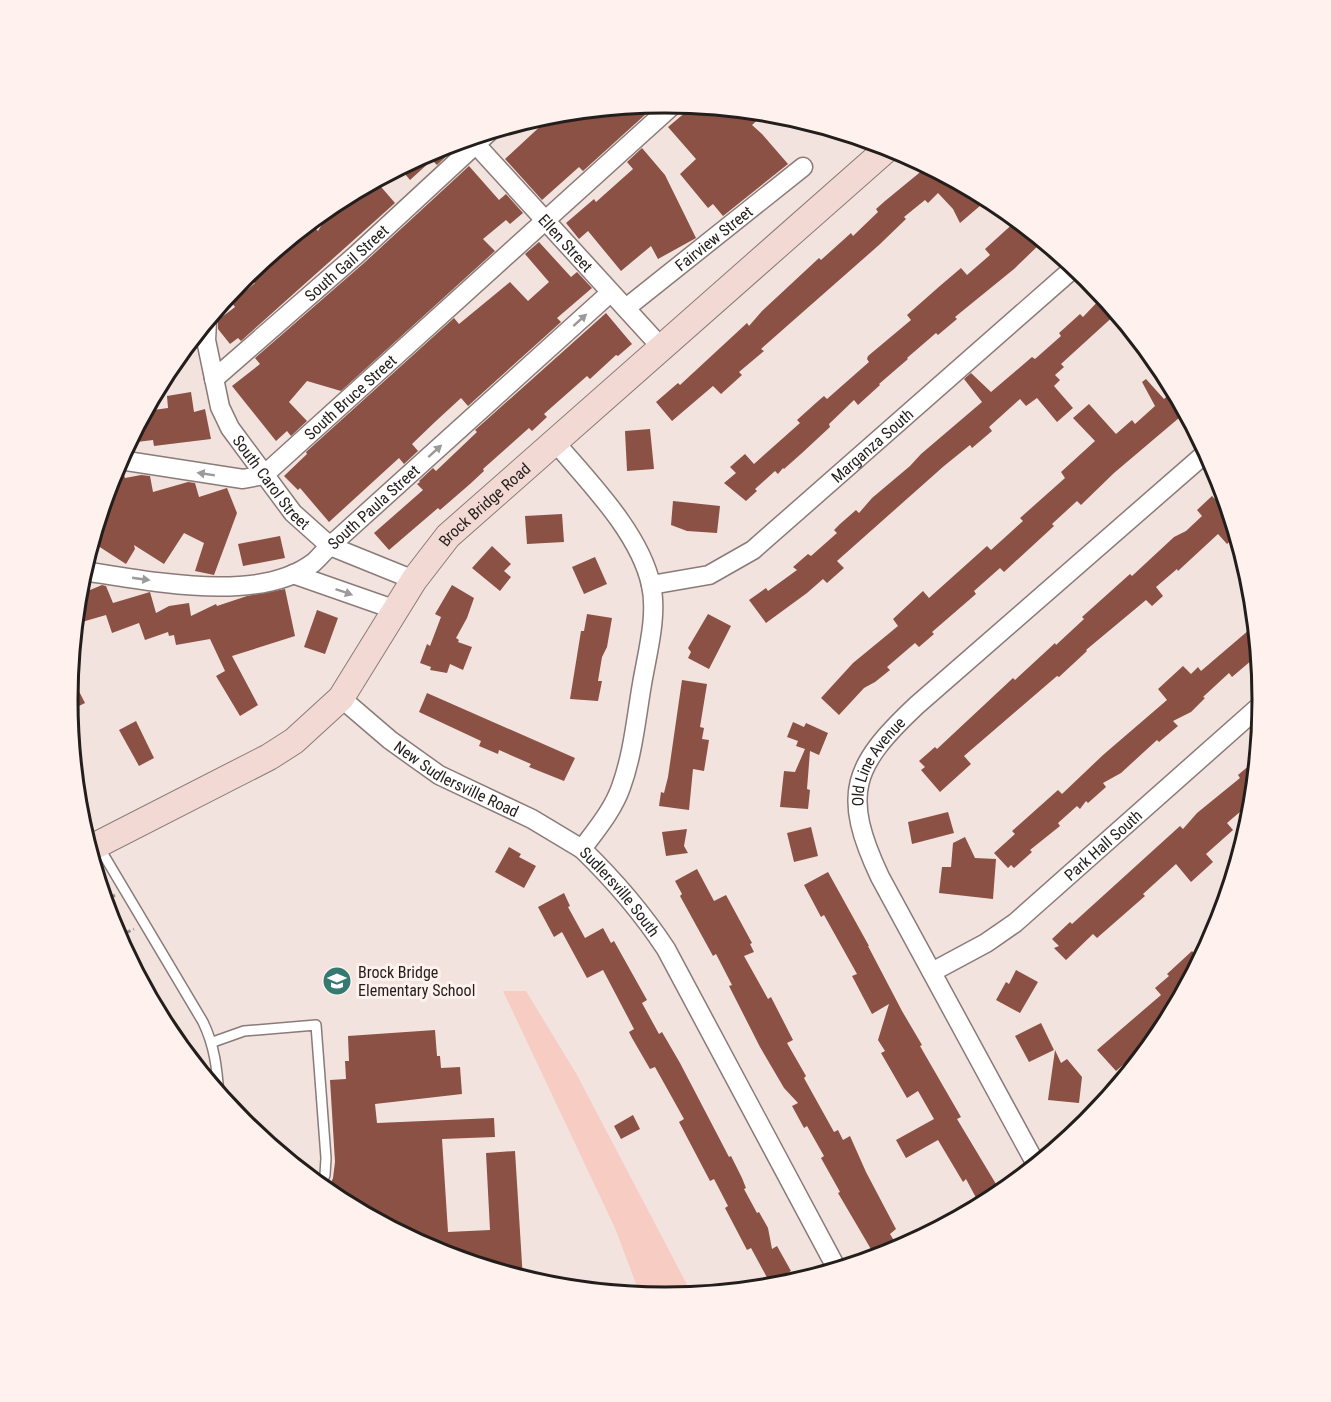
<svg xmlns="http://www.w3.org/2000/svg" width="1331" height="1402" viewBox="0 0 1331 1402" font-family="'Roboto Condensed',sans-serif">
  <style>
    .green { fill: #f6ccc3 }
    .building { fill: #8b5145 }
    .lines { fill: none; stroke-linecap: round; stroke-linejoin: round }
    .lane-casing { stroke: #8a7b78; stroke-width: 12 }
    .street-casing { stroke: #8a7b78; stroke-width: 21 }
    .secondary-casing { stroke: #8a7b78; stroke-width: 28 }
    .path { stroke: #9a8f8c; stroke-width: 3; stroke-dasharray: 6 3; stroke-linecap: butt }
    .lane { stroke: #fff; stroke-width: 9 }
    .street { stroke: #fff; stroke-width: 18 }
    .secondary { stroke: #f2d9d4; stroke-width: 26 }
    .oneway { fill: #9c9a99 }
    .labels { text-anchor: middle; stroke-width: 6; stroke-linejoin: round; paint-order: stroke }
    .street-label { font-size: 16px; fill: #231e1c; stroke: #fef1ee }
    .poi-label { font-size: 16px; fill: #231e1c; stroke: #fef1ee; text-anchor: start }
    .rim { fill: none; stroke: #231e1c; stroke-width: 3 }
  </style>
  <rect width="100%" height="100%" fill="#f3e3df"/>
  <polygon class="green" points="503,991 526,991 577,1075 693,1296 665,1299 641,1297 615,1228"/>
  <g class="building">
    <polygon points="657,104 583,171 579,167 542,200 505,159 546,121 542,116"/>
    <polygon points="693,106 765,113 752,125 762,134 788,164 723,216 713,204 708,208 680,174 696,159 668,127"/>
    <polygon points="450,145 454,149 437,165 432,160 410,180 400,168 437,148"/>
    <polygon points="642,148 665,175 696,238 658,259 651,246 621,271 588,231 579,239 566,223 594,199 596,202 633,169 627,162"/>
    <polygon points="469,166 499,200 506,194 523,213 510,224 506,220 483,239 495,251 341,391 307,381 289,402 307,421 291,436 287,431 276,441 232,386 260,364 255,358 364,263"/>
    <polygon points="931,168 988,199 960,223 953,209 938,193 928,203 925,200 904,217 906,219 879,245 761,349 764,351 739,372 742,375 721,394 713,386 672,421 656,402 678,383 680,385 747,323 749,326 762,311 819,258 821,260 851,233 853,236 878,212 876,209 885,201 924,169 927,172"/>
    <polygon points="376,181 395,203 241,341 238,338 230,344 218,329 218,320 235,307 232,303 255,283 244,277 310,223 318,231 334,204"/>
    <polygon points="1017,220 1043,241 1014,269 955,317 957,319 938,335 936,333 907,358 908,359 879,384 880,385 858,405 854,400 829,424 830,427 802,453 784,469 783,468 778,474 775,471 755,489 757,491 746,501 724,483 736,473 730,467 745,454 754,464 800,423 797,420 817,402 824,396 827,399 869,362 867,359 868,356 911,320 907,315 941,285 961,268 967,275 990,255 985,249"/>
    <polygon points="539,242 571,277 577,272 592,288 557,318 561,322 468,406 461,398 436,421 412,444 418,451 404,464 399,458 329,522 300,488 298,490 284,476 307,454 306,452 454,318 459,324 510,282 528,301 549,282 525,254"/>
    <polygon points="1103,296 1117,313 1061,364 1064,367 1055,375 1060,380 1054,386 1073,408 1057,422 1037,398 1026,406 1020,399 989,427 992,431 972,448 970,445 944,466 837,561 844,568 827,583 823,579 807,593 766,623 749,600 766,588 768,591 797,570 793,567 808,554 811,556 837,533 834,530 840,524 856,510 859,513 872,498 910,466 921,454 982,402 964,379 971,373 991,392 1032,357 1035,359 1061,336 1059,333 1080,314 1083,317"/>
    <polygon points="606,313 632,344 618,356 616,355 590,379 587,376 544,414 547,417 532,431 529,428 483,469 484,471 470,484 440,510 438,508 389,550 374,533 423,490 417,484 420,482 419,481 433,468 436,471 477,432 475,430 483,423"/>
    <polygon points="1146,379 1164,399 1172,392 1186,412 1114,473 1081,505 1077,501 1052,524 1054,526 1004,572 1000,568 974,591 976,594 932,632 934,634 919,647 915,643 887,667 890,670 875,682 864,688 839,715 821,698 853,663 898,626 893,619 923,591 929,598 987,546 991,550 1023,521 1020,518 1065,478 1061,472 1095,441 1073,418 1089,404 1116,434 1132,420 1135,424 1155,406 1142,382"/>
    <polygon points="191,392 194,412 205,409 211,439 154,446 153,440 129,443 146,411 168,408 167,396"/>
    <polygon points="650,429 654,469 627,471 625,431"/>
    <polygon points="123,472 125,478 141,475 150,476 153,492 188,482 195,483 199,497 227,488 237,513 214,575 195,571 204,543 184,533 164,564 134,545 135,549 126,564 92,542 112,475"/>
    <polygon points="1212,496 1218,502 1225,496 1237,535 1227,544 1218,534 1178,571 1177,569 1156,587 1163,596 1152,606 1146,600 1086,650 1087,651 1059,677 1057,676 964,756 971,764 940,792 921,770 925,767 919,761 935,747 937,749 1013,678 1015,680 1055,643 1056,645 1084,619 1082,617 1130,574 1132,576 1174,537 1186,531 1202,516 1197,510"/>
    <polygon points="673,501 720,506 717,533 687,531 671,525"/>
    <polygon points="562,514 564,542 527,544 525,516"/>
    <polygon points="280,536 285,558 243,566 238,544"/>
    <polygon points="492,546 511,564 504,571 511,577 500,591 472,568"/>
    <polygon points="595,557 607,584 584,594 572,567"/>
    <polygon points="102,585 106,586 113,603 150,592 156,613 169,606 189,603 191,616 216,604 217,606 247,596 285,589 295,636 232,656 258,705 240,716 216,676 225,671 210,639 176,645 174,635 169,636 168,632 145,640 139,623 112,633 106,615 75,624 78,595"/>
    <polygon points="452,585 474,598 467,618 456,638 459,640 458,642 472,647 463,670 450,664 447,673 430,670 431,667 420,663 427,644 430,646 441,617 435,614"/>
    <polygon points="317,610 338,618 325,654 304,647"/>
    <polygon points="587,614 612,618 607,647 602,657 598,681 602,681 598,701 570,699 581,631 584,631"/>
    <polygon points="708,614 731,626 709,669 688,658 691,652 688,648"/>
    <polygon points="1256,624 1259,654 1232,677 1229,673 1203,697 1205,698 1191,712 1173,721 1178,726 1159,742 1157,740 1121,773 1103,783 1106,787 1088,803 1086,801 1080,809 1077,806 1058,823 1060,826 1030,850 1032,852 1014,868 1011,865 1008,868 994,853 1015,834 1012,831 1058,790 1062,794 1103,755 1167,700 1158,689 1183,666 1191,674 1198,667 1201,671"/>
    <polygon points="70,674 85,703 69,711 68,701"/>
    <polygon points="682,680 707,684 700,727 704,728 702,739 709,740 704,771 693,769 689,810 659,806 661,792 664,793 668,777"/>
    <polygon points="427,693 575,758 564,781 529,767 531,764 499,750 498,754 479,746 481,741 419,712"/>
    <polygon points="136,721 154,758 139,766 119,730"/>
    <polygon points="793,722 804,727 806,723 828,733 819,755 810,751 807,789 810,790 808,809 780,807 784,771 795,772 805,749 796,746 798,741 787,737"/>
    <polygon points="1258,758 1254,800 1227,823 1233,830 1206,854 1213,862 1191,882 1176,864 1143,894 1145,896 1097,938 1093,934 1066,960 1054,948 1059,946 1052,939 1070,922 1072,924 1180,826 1183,829 1197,813 1240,778 1238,775"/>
    <polygon points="948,812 954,833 912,844 908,822"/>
    <polygon points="811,827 818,856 794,862 787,833"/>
    <polygon points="687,829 684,846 688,853 666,856 662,832"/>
    <polygon points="965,837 975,858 996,859 993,899 939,893 942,867 951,867 953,843"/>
    <polygon points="509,847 521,854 519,857 536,866 524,888 495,872"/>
    <polygon points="697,869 714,901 726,895 752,943 750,944 754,952 744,956 768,999 771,997 793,1040 787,1043 806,1076 804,1078 834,1132 838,1130 843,1140 850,1136 866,1172 896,1229 890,1234 896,1244 875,1256 838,1193 840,1192 821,1158 824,1156 807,1126 804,1128 792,1106 798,1103 784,1088 760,1047 729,986 732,985 716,954 713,956 680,896 682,894 675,881"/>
    <polygon points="828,872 869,946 868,946 902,1011 922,1045 920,1046 961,1117 957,1119 1002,1194 981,1207 966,1179 963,1182 938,1140 906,1158 896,1140 934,1119 918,1091 907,1098 881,1053 885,1051 878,1040 889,1004 872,1014 852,976 857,974 824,915 821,917 804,885"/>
    <polygon points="564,893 570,906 568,907 585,938 603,928 611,943 614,941 647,1000 642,1003 659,1034 662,1032 680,1063 729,1157 731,1156 742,1178 746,1188 744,1189 757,1213 759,1212 768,1228 772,1249 777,1246 791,1271 770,1283 751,1248 747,1250 725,1208 728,1206 714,1179 710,1181 679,1122 684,1119 655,1067 650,1069 632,1038 629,1032 634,1029 603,970 587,978 562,932 554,937 538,907"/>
    <polygon points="1192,951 1201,961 1166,1028 1116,1071 1097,1050 1161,995 1155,988 1169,976 1167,974"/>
    <polygon points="1016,970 1038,982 1020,1013 996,1000 1006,982 1009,984"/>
    <polygon points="1041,1023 1054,1050 1029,1062 1015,1036"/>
    <polygon points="435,1030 437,1056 440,1056 441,1068 460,1067 462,1094 375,1104 377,1123 494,1118 495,1137 442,1139 448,1232 490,1230 486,1153 515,1151 523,1280 436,1253 333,1198 326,1193 333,1178 335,1162 330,1080 346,1079 345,1061 349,1061 348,1036"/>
    <polygon points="1055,1050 1061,1063 1067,1059 1082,1077 1079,1103 1048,1100"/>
    <polygon points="633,1115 640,1129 621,1139 614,1126"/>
  </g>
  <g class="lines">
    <g class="lane-casing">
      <g id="lane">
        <path d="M99,847l104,175c12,25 14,47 16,73"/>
        <polyline points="213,1042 244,1031 316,1025 326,1158 325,1175 320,1187"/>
      </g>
    </g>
    <g class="street-casing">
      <g id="street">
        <path id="s1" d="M470,138l191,209"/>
        <path id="s2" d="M626,308l177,-141"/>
        <path id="s3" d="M207,322l-1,18 14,67 10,21 63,85 37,33 84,34"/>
        <path id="s4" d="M214,379l142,-124 133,-123"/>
        <path id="s5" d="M555,442c33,39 85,91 96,143 7,30 -4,69 -9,99 -6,35 -9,70 -21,103 -8,23 -25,43 -39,62 33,32 59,62 84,100l172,322"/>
        <path id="s6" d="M120,460l123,19 21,-4 410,-371"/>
        <path id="s7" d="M83,571c65,9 174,34 230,-8 6,-5 11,-12 17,-17l280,-253"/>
        <polyline points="293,574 396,610"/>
        <path id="s8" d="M651,585l58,-10 44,-25 322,-283"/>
        <path id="s9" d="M341,698l49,42 49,35 93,44 50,30"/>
        <path id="s10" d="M932,972l54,-29 29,-20 248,-220"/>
        <path id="s11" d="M1037,1166l-157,-289c-39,-83 -28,-111 37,-172l290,-253"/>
      </g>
    </g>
    <g class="secondary-casing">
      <g id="secondary">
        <path id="s12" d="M89,849l180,-92 25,-16 47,-43 73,-118 34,-44 441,-389"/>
      </g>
    </g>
    <g class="path">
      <polyline points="105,902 115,895"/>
      <polyline points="117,937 134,929"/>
    </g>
    <use href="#lane" class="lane"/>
    <use href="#street" class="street"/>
    <use href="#secondary" class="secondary"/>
  </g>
  <defs><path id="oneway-solid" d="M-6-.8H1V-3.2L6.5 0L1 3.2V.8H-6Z" transform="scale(1.5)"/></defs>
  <g class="oneway">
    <use href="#oneway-solid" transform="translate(580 320) rotate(-42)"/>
    <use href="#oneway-solid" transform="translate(435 451) rotate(-42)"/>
    <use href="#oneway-solid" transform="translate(206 474) rotate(-171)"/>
    <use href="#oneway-solid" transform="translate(141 579) rotate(8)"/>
    <use href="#oneway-solid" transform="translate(344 592) rotate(19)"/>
  </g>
  <defs>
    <g id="school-disc" transform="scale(1.5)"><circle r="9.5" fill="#357a70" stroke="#fef1ee"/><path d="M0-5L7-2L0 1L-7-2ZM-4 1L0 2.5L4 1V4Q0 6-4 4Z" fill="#fff"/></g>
  </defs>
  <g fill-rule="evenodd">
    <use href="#school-disc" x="337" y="981"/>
  </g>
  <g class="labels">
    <g class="street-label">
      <text dy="6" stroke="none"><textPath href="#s2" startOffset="112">Fairview Street</textPath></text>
      <text dy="6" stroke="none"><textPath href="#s1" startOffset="142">Ellen Street</textPath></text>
      <text dy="6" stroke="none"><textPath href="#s4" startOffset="176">South Gail Street</textPath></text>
      <text dy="6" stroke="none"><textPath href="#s6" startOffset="262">South Bruce Street</textPath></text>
      <text dy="6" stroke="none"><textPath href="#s8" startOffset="268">Marganza South</textPath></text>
      <text dy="6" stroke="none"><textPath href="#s3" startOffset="178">South Carol Street</textPath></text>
      <text dy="6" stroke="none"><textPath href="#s12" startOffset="538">Brock Bridge Road</textPath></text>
      <text dy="6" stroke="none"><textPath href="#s7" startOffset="318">South Paula Street</textPath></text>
      <text dy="6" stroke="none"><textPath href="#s11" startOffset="454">Old Line Avenue</textPath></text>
      <text dy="6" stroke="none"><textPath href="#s9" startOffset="142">New Sudlersville Road</textPath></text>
      <text dy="6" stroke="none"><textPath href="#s10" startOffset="214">Park Hall South</textPath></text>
      <text dy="6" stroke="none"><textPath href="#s5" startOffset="510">Sudlersville South</textPath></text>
    </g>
    <g class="poi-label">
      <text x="358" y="978">Brock Bridge<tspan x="358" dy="18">Elementary School</tspan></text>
    </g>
  </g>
  <path d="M0 0H1331V1402H0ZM78 700a587 587 0 1 1 1174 0a587 587 0 1 1-1174 0Z" fill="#fef1ee" fill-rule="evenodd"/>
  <path class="rim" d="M78 700a587 587 0 1 1 1174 0a587 587 0 1 1-1174 0Z"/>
</svg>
